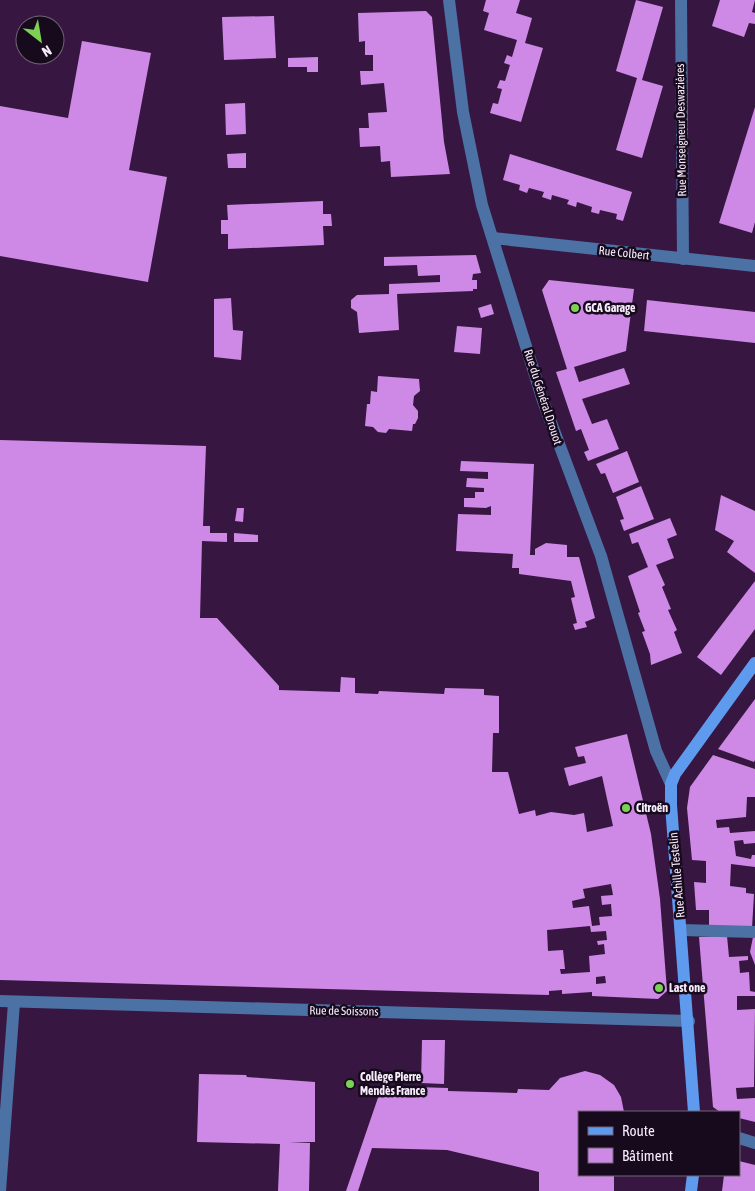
<svg xmlns="http://www.w3.org/2000/svg" width="755" height="1191" viewBox="0 0 755 1191" font-family="'Asap Condensed',sans-serif">
  <style>
    .building { fill: #cd89e5; fill-rule: evenodd }
    .lines { fill: none; stroke-linecap: round; stroke-linejoin: round }
    .street { stroke: #4c71a5; stroke-width: 12 }
    .secondary { stroke: #5e9aee; stroke-width: 12 }
    .poi-dot { fill: #7cd155; stroke: #170a1c; stroke-width: 2 }
    .labels { text-anchor: middle; stroke-width: 5; stroke-linejoin: round; paint-order: stroke }
    .street-label { font-size: 12px; fill: #f7ecfc; stroke: #170a1c }
    .poi-label { font-size: 12px; font-weight: bold; fill: #f7ecfc; stroke: #170a1c; text-anchor: start }
  </style>
  <rect width="100%" height="100%" fill="#371741"/>
  <g class="building">
    <polygon points="486,0 520,0 516,13 532,18 525,43 543,48 521,122 490,113 493,103 498,104 502,89 497,88 500,80 505,81 510,65 504,63 507,55 512,57 517,40 484,30 489,13 483,11"/>
    <polygon points="636,0 663,7 642,80 663,86 642,158 616,150 637,78 616,71"/>
    <polygon points="720,0 755,0 752,12 755,13 755,24 749,23 744,37 712,26"/>
    <polygon points="426,11 432,17 444,142 450,174 391,177 390,161 381,162 380,146 360,147 359,128 369,128 368,113 387,112 384,83 361,85 360,71 373,71 373,55 365,55 365,41 359,42 358,13"/>
    <polygon points="274,16 276,58 224,60 222,17"/>
    <polygon points="82,41 151,53 129,170 167,177 148,282 0,256 0,106 68,118"/>
    <polygon points="318,57 318,72 307,72 307,67 288,67 288,58"/>
    <polygon points="245,103 246,134 226,135 225,104"/>
    <polygon points="755,107 755,222 752,233 719,223"/>
    <polygon points="246,153 246,168 228,168 227,154"/>
    <polygon points="510,154 632,192 623,221 616,219 617,214 600,210 599,214 591,212 592,207 577,202 576,207 567,204 569,200 552,195 551,200 542,197 544,192 529,188 527,193 519,190 520,185 503,180"/>
    <polygon points="323,201 323,214 331,214 332,226 323,226 324,245 228,249 228,234 221,234 221,220 228,220 227,205"/>
    <polygon points="476,255 481,273 473,274 472,280 477,280 477,289 473,289 473,291 397,294 399,330 359,333 357,312 351,308 351,300 357,295 389,294 389,284 440,282 440,275 418,276 417,265 384,266 384,257"/>
    <polygon points="549,280 634,289 626,351 574,367 579,382 624,368 630,384 582,399 592,424 607,419 619,449 588,461 584,452 589,450 581,429 576,431 556,372 567,369 542,290"/>
    <polygon points="231,298 233,330 243,331 241,360 214,357 214,299"/>
    <polygon points="647,300 755,312 755,343 644,331"/>
    <polygon points="491,304 494,314 481,318 478,308"/>
    <polygon points="457,326 482,328 480,354 454,352"/>
    <polygon points="378,376 419,379 420,391 414,396 413,405 418,411 418,418 415,424 413,424 412,431 389,429 386,433 378,432 373,427 365,426 367,404 370,404 371,391 377,392"/>
    <path d="M0,440l206,6 -3,80h7v7h17v9l-25,-1 -2,77h17l62,68v4l61,2 1,-15 14,1v15l23,1 1,-3 65,3 1,-6 39,1v6l15,1v37h-6l-1,39h16l11,42 16,-4 1,6 15,-4 23,3 10,-2 3,19 26,-6 -11,-50 -33,10 -5,-18 22,-5 -2,-7 -6,1 -3,-10 52,-13 24,100 9,65 7,92 -9,8 -66,-3v-4l-30,2v-4l-13,1v4l-549,-15zM611,884l2,11 -12,1 1,9 9,-1 1,12 -13,1 1,8 -8,1 -3,-20 -16,2 -1,-7 13,-3 -2,-9zM590,926l1,6 15,-1 1,9 -10,1 1,4 6,-1 1,10 -16,2 1,16 -29,2 -1,-5h5l-2,-19 -15,1 -1,-21zM605,976l1,7 -10,1v-7z"/>
    <polygon points="627,451 639,482 613,493 605,473 601,474 596,464"/>
    <polygon points="461,461 534,464 530,555 535,555 535,549 546,543 567,545 567,557 579,557 595,618 585,622 587,627 575,630 573,624 577,623 571,598 575,597 571,581 519,574 519,568 512,568 513,554 456,551 458,514 491,515 491,506 486,508 464,507 464,498 475,498 475,492 484,492 484,488 466,487 467,478 488,479 488,472 460,471"/>
    <polygon points="641,486 654,519 624,531 620,520 624,519 616,497"/>
    <polygon points="721,495 755,511 755,573 727,552 734,541 715,530"/>
    <polygon points="237,508 244,508 243,522 235,521"/>
    <polygon points="670,518 677,535 667,539 674,558 656,565 665,585 662,587 671,609 668,610 677,630 674,632 682,653 651,665 650,654 642,632 645,631 638,613 640,612 628,576 648,567 638,542 632,544 629,534"/>
    <polygon points="234,533 258,535 258,542 234,542"/>
    <polygon points="755,581 755,629 721,675 697,657"/>
    <polygon points="755,699 755,760 754,762 718,749"/>
    <polygon points="713,755 755,769 755,797 747,797 746,817 716,820 717,828 729,827 730,833 755,831 755,843 744,844 743,840 734,841 736,856 751,859 752,855 755,855 755,867 731,864 730,886 746,888 746,893 754,894 752,928 709,926 709,910 696,910 694,882 706,883 706,861 692,860 687,808 690,787"/>
    <polygon points="727,936 729,957 748,956 748,960 739,961 740,973 749,972 750,991 755,992 755,996 737,996 737,1010 755,1009 754,1087 736,1088 737,1099 755,1098 755,1122 739,1118 739,1112 720,1112 713,1107 699,937"/>
    <polygon points="753,937 755,938 755,965 750,952"/>
    <polygon points="422,1040 445,1040 444,1084 421,1083"/>
    <polygon points="585,1071 600,1075 614,1085 621,1097 624,1112 579,1112 579,1175 614,1175 614,1191 539,1191 539,1172 447,1150 372,1148 358,1191 346,1191 382,1086 448,1088 448,1091 517,1093 518,1089 549,1090 560,1078"/>
    <polygon points="199,1074 246,1075 247,1077 315,1082 315,1142 289,1142 310,1143 309,1191 278,1191 280,1144 197,1142"/>
    <polygon points="739,1161 755,1165 755,1191 722,1191 724,1175 739,1175"/>
  </g>
  <g class="lines">
    <g class="street">
      <polyline points="449,0 463,112 482,205 543,401 601,556 656,751 671,784"/>
      <polyline points="681,0 683,259"/>
      <polyline points="493,238 755,266"/>
      <polyline points="681,930 755,932"/>
      <polyline points="0,1001 689,1021"/>
      <polyline points="739,1138 755,1143"/>
      <polyline points="0,1191 14,1003"/>
    </g>
    <g class="secondary">
      <polyline points="694,1112 671,805 671,784 675,774 755,663"/>
      <polyline points="691,1191 693,1175"/>
    </g>
  </g>
  <g class="poi-dot">
    <circle cx="575" cy="308" r="5"/>
    <circle cx="626" cy="808" r="5"/>
    <circle cx="659" cy="988" r="5"/>
    <circle cx="350" cy="1084" r="5"/>
  </g>
  <g class="labels">
    <g class="street-label">
      <text transform="translate(681 130) rotate(-91)" y="4">Rue Monseigneur Deswazières</text>
      <text transform="translate(624 253) rotate(6)" y="4">Rue Colbert</text>
      <text transform="translate(543 397) rotate(72)" y="4">Rue du Général Drouot</text>
      <text transform="translate(677 875) rotate(-95)" y="4">Rue Achille Testelin</text>
      <text transform="translate(344 1011) rotate(1)" y="4">Rue de Soissons</text>
    </g>
    <g class="poi-label">
      <text x="585" y="312">GCA Garage</text>
      <text x="636" y="812">Citroën</text>
      <text x="669" y="992">Last one</text>
      <text x="360" y="1081">Collège Pierre<tspan x="360" dy="14">Mendès France</tspan></text>
    </g>
  </g>
  <rect x="578" y="1111" width="162" height="65" fill="#170a1c" stroke="#716476"/>
  <rect x="588" y="1127" width="25" height="8" fill="#5e9aee" stroke="#716476"/>
  <text x="622" y="1136" font-size="15" fill="#f7ecfc">Route</text>
  <rect x="588" y="1148" width="25" height="15" fill="#cd89e5" stroke="#716476"/>
  <text x="622" y="1161" font-size="15" fill="#f7ecfc">Bâtiment</text>
  <g transform="translate(40 40) rotate(149)"><circle r="24" fill="#170a1c" stroke="#716476"/>
  <path d="M0-4L9 19L0 12L-9 19Z" fill="#7cd155"/>
  <text y="-8" font-size="14" font-weight="bold" text-anchor="middle" fill="#f7ecfc">N</text>
  </g>
</svg>
